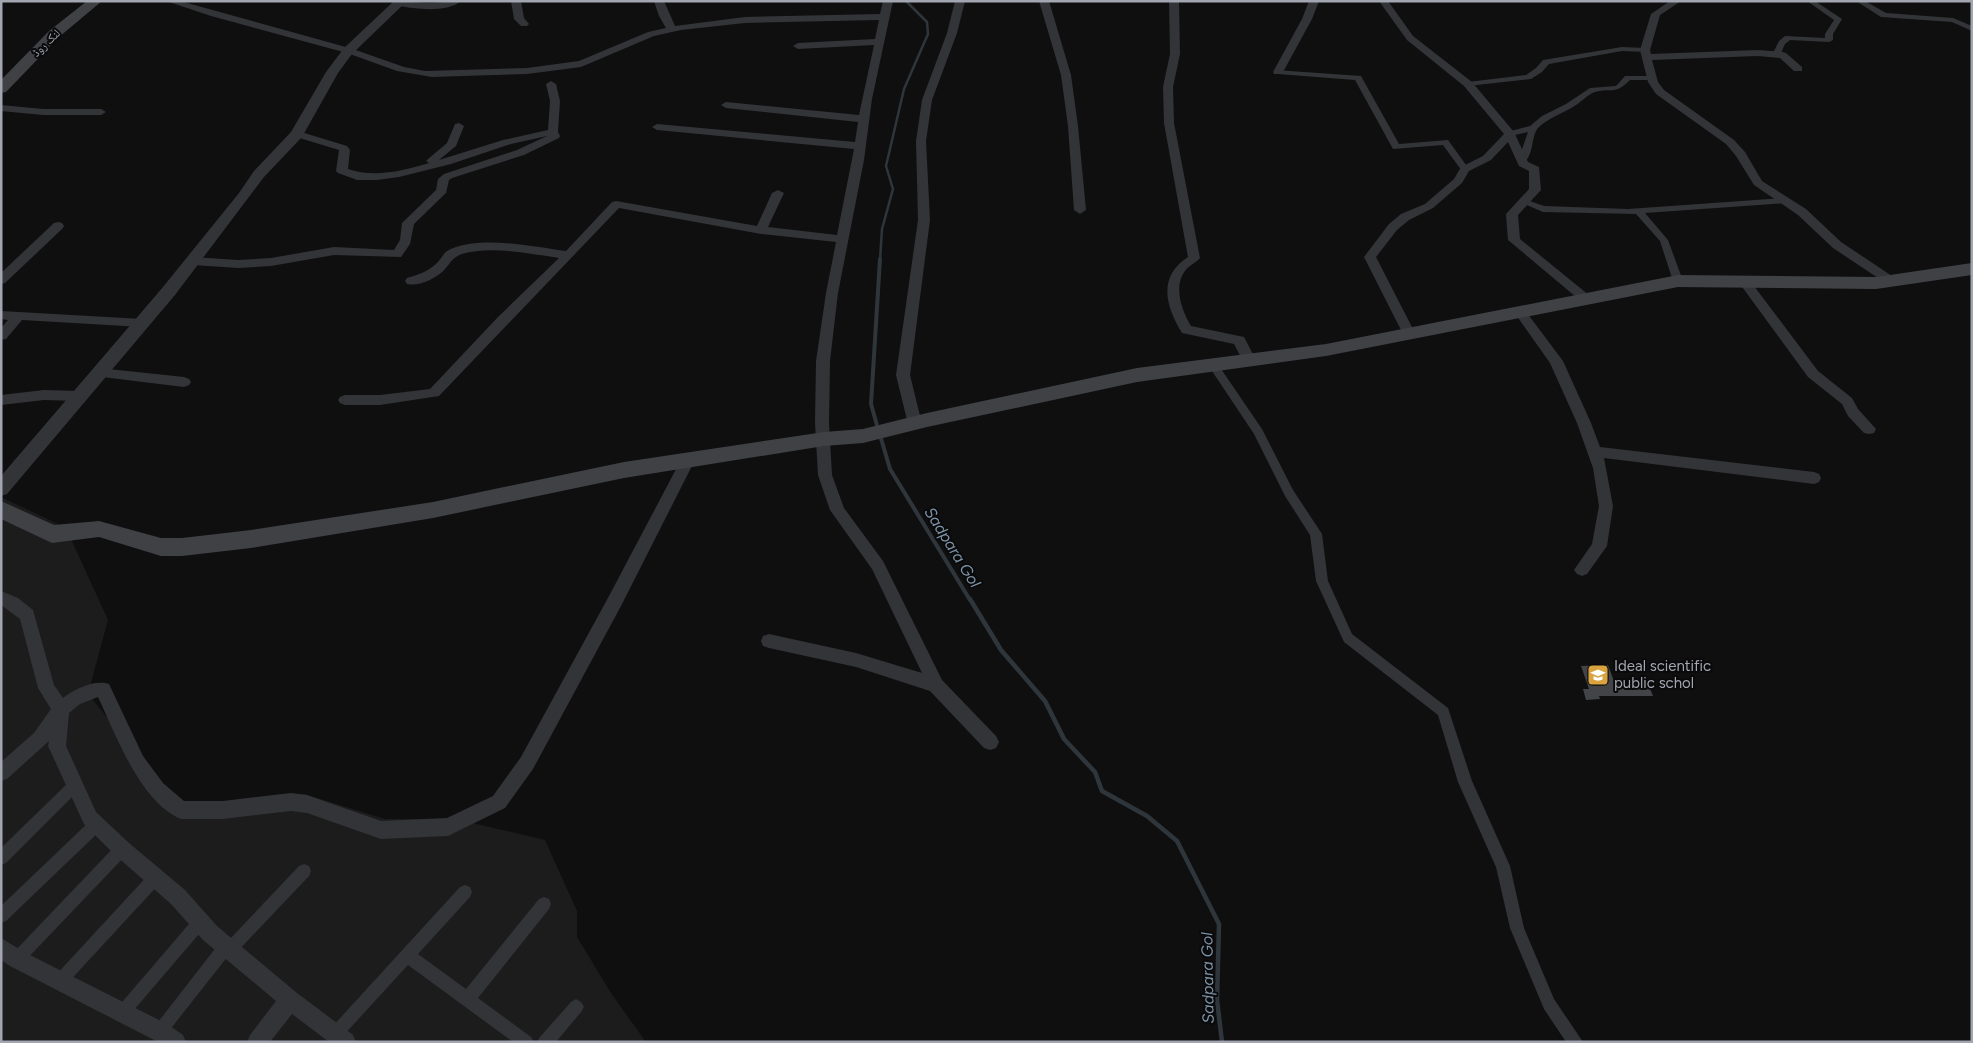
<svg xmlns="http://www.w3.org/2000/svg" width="1973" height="1043" viewBox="0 0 1973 1043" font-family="Figtree,'Noto Naskh Arabic',sans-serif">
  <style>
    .built { fill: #1c1c1d }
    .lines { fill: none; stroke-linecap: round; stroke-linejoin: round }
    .stream-far2 { stroke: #2f363b; stroke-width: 2.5 }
    .stream-far1 { stroke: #2f363b; stroke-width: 4 }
    .stream { stroke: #2f363b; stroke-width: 4.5 }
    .building { fill: #434448 }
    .pedestrian { fill: #333437; fill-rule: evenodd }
    .minor { fill: #333437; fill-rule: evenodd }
    .tertiary { fill: #333437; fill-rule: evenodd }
    .secondary { fill: #3f4145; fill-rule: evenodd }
    .labels { text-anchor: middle; stroke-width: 4; stroke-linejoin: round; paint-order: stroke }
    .far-street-label { font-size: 12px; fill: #a2a6b0; stroke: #0a0a0b }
    .poi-label { font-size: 15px; fill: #a2a6b0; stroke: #0a0a0b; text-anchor: start }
    .water-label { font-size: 16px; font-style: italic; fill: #7d93a7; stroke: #0a0a0b }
  </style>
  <rect width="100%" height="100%" fill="#0f0f10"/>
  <polygon class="built" points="1,497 66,528 108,620 88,694 180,806 233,807 304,794 385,819 455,819 545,840 577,911 577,937 611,993 646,1042 1,1042"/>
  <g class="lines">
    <polyline class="stream-far2" points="880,260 882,229 893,189 886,166 904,89 928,34 927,22 906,1"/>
    <g class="stream-far1">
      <polyline points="878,429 871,404 880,259"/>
      <polyline points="880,435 890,469 970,600"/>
    </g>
    <polyline class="stream" points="970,599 1001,650 1045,701 1064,739 1095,772 1102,791 1147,816 1177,841 1219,924 1217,1000 1222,1042"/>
  </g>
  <polygon class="building" points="1608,665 1615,684 1648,684 1653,696 1599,696 1600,699 1586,700 1583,689 1589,689 1581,666"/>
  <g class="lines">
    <g class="pedestrian">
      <polygon points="1807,1 1815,1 1842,19 1833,34 1833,40 1829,42 1790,40 1785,44 1780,55 1774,55 1773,53 1779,41 1785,36 1825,38 1825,34 1834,20"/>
      <polygon points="1856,1 1865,1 1886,13 1953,18 1972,26 1972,31 1952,22 1881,17"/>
      <polygon points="1622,47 1645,48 1649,50 1645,52 1622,51 1549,64 1542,72 1531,79 1468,86 1464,84 1468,82 1526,75 1536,68 1543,60"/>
      <polygon points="1275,70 1361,76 1399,144 1448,140 1469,169 1468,171 1462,171 1443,145 1393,149 1355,80 1278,74 1275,74"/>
      <path d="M1625,76h27l4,2 -4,2h-22c-16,16 -17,7 -35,12 -8,3 -15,11 -22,15 -12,7 -24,11 -34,20 -9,8 -4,31 -17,36h-3l-1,-2 10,-29 -18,4h-3v-4l23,-6 12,-10 24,-12 24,-16 26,-2z"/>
      <polygon points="1785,198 1789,201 1788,203 1645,213 1668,240 1683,281 1678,284 1673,281 1660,241 1636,214 1543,212 1520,202 1524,199 1544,206 1628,209"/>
      <polygon points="1213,362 1217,363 1262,429 1293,490 1322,534 1328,581 1352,634 1448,708 1472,781 1510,866 1524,928 1554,999 1583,1042 1566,1042 1544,1009 1510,928 1496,867 1458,782 1438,715 1344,642 1316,581 1310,535 1285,496 1254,434 1208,365"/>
      <polygon points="75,779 80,781 82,785 80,789 6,863 1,865 1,848 70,781"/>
      <polygon points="97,817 102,819 104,824 102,829 6,921 1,923 1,906 92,819"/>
      <polygon points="122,842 127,844 129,849 127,854 22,964 17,966 12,964 10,959 12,954 117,844"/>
      <polygon points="304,864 309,866 311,871 309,876 235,954 228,956 165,1036 160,1039 155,1036 152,1031 155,1026 221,941 226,939 229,940 299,866"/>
      <polygon points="156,870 161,872 163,877 161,882 64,987 59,990 54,987 51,982 54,977 151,872"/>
      <polygon points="465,885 470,887 472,892 470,897 418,954 466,989 539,899 544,897 549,899 551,904 549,909 478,998 531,1037 534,1042 513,1042 408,965 341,1038 336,1041 331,1038 328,1033 331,1028 460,887"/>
      <polygon points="200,915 205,917 207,922 205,927 127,1018 122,1021 117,1018 114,1013 117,1008 195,917"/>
      <polygon points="576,999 581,1002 584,1007 581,1012 556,1042 537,1042 540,1037 571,1002"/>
    </g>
    <g class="minor">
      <path d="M166,1h14l173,48 51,18 21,4 102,-3 52,-7 69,-29 18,-4 -7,-12 -5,-15h10l11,25 70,-9 135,-3 3,-13h10l-21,98 -8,61 -26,133 -8,68 -1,62 3,52 12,33 39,53 59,119 54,56 3,6 -3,6 -6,2 -6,-2 -54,-57 -74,-24 -87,-19 -6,-2 -2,-5 2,-5 6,-2 87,19 66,20 -50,-104 -42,-59 -12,-35 -3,-52 1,-62 10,-68 10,-51 -75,-8 -142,-26 -180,188 -59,9h-35l-5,-2 -2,-3 2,-3 5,-2h35l50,-6 68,-72 61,-59c-28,-4 -69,-13 -97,-4 -9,3 -11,8 -17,15 -8,9 -26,18 -38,15l-2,-3 2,-3c11,-3 22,-7 30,-15 4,-4 6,-9 10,-12 30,-17 87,-4 119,0l46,-49 4,-1 141,25 15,-33 6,-3 6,3 -16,34 69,8 17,-86 -197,-19 -5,-3 5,-3 198,18 3,-20 -132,-14 -5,-3 5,-3 133,13 15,-70 -76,4 -5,-3 5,-3 77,-4 4,-19 -134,3 -64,7 -27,6 -73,31 -54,7 -95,3 -35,-6 -50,-18 -136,-37z"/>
      <path d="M396,1l32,2 33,-2c-15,12 -44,8 -62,5l-3,-1z"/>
      <polygon points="511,1 521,1 524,18 529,24 527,26 521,26 514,19"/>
      <polygon points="955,1 965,1 957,33 932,100 926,141 930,220 910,375 922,424 920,428 910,428 908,424 896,375 918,220 916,141 922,100 947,33"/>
      <polygon points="1039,1 1049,1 1071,75 1078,126 1086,210 1080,214 1074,210 1068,126 1061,75"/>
      <path d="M1169,1h10l1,53 -7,33 1,36 26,135c-4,5 -11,7 -15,13 -12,16 -3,40 6,55l53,11 12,23 -2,3h-10l-10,-19 -52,-11c-16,-26 -25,-56 6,-76l-24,-134 -1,-36 7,-33z"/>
      <polygon points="1309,1 1319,1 1312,19 1283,72 1282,74 1274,74 1273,72 1302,19"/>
      <polygon points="1379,1 1388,1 1413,36 1472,82 1514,132 1528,162 1539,167 1541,190 1518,215 1520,239 1590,296 1592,299 1590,302 1582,302 1508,240 1506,214 1529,189 1529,171 1519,166 1508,142 1491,160 1469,171 1462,183 1433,208 1409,220 1397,230 1376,257 1415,333 1414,336 1404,336 1364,257 1389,224 1401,214 1425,204 1454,179 1461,167 1483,156 1504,134 1464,86 1407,40"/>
      <polygon points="1670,1 1681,1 1660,15 1650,50 1651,54 1758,50 1783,52 1786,53 1802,67 1802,71 1794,71 1780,58 1758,56 1652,60 1658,82 1664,90 1734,140 1745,152 1762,181 1806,209 1841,242 1895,278 1897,281 1895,284 1887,284 1833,248 1798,215 1754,185 1736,156 1726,144 1656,94 1648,82 1640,50 1651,14"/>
      <path d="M551,81l5,3 4,17 -2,31 2,4 -1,2 -35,17 -72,23 -3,2 -3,13 -32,31 -4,20 -9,13 -67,-2 -63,11 -33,2 -45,-3 -6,-4 6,-4 45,3 33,-2 63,-11 60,3 6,-10 2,-17 34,-33 2,-11 6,-5 73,-24 30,-14 -36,8 -60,20 -52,13 -22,3h-20l-19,-7 -2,-2 3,-21 -46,-14 -1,-2 1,-2h8l46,14 3,4 -2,19c26,9 55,2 81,-6l-3,-2 2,-2 19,-16 8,-19 4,-1 5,3 -8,20 -17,14 64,-20 45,-10 2,-29 -4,-17z"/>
      <polygon points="1,105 43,109 101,109 106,112 101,115 43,115 1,111"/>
      <polygon points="58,222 62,223 64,226 62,229 5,283 1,284 1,273 54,223"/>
      <polygon points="1744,277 1748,278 1818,371 1852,398 1858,409 1876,429 1874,433 1869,434 1864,433 1848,416 1842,404 1808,377 1740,284 1738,281"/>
      <polygon points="1520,308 1524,309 1563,361 1591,423 1600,447 1814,472 1819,474 1821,478 1819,482 1814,484 1604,458 1613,506 1607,546 1587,574 1582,576 1577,574 1574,570 1592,544 1599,506 1593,468 1577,423 1550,363 1514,312"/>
      <polygon points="1,311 142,319 148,323 142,327 22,320 6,339 1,340 1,328 8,320 1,319"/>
      <polygon points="99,368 184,377 189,379 191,382 189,385 184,387 94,376 92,373 94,370"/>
      <polygon points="44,390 79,391 84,393 86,396 84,399 79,401 44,400 1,405 1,395"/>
      <path d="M688,455l5,1 2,4 -74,146 -88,163 -28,39 -51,25 -6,3 -67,3 -74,-26 -16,-2 -68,8h-42c-41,-17 -65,-84 -83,-122l-18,7 -11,9 -3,33 30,66 33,31 56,47 32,36 80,67 56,42 3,7h-27l-37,-28 -22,28h-23l3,-7 26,-34 -73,-61 -32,-36 -56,-49 -31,-31 -36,-78 1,-5 -42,38 -6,2v-19l33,-29 17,-24 -13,-21 -18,-69 -19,-14v-14l17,7 15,12 21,75 9,13c11,-9 32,-19 46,-14l34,72 20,27 21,18h39l68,-8 16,2 74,26 66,-3 46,-22 28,-39 88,-161 74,-140z"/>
      <polygon points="1,938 24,952 167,1024 183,1035 186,1042 158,1042 10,966 1,960"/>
    </g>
    <polygon class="tertiary" points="394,1 407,1 352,54 338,73 302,137 264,177 175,295 7,494 1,496 1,476 163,287 239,193 254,171 291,132 326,72 344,48"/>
    <g class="secondary">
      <polygon points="87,1 102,1 59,37 6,92 1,93 1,80 49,31"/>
      <polygon points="1972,263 1972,275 1876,289 1678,287 1326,356 1137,382 927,427 863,443 824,446 624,478 433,518 251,548 182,556 161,556 99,537 52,543 1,519 1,501 54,525 99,521 161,538 182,538 251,530 433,502 624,462 824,432 863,429 927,413 1137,368 1326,344 1678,275 1876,277"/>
    </g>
  </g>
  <defs>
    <g id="school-square" transform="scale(1.125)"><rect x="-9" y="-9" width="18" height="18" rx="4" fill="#d9a43f" stroke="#0a0a0b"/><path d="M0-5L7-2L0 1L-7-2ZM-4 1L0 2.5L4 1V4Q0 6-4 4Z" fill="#fff"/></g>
  </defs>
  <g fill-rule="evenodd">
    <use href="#school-square" x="1598" y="675"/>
  </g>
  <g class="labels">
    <g class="far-street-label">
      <text transform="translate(46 43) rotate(-44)" y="4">لنک روڈ</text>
    </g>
    <g class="poi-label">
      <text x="1614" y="671">Ideal scientific<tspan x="1614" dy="17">public schol</tspan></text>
    </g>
    <g class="water-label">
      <text transform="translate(953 547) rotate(58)" y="6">Sadpara Gol</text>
      <text transform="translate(1207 978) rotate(-91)" y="6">Sadpara Gol</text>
    </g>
  </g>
  <rect width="1973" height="1043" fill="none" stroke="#a2a6b0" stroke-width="5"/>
</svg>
